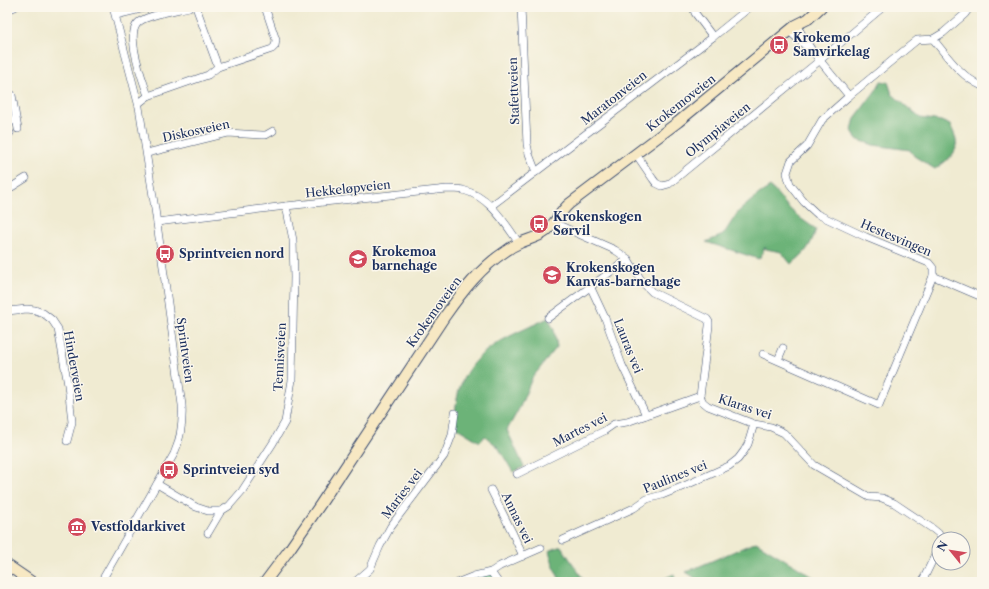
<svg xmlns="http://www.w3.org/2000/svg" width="989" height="589" viewBox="0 0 989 589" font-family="'Libre Caslon Text',serif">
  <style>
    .green { fill: #86d18d; stroke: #508076 }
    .forest { fill: #6cb378; stroke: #44716b }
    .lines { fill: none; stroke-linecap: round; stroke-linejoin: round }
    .street-casing { stroke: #3b4b6f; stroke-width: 8 }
    .secondary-casing { stroke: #3b4b6f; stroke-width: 12 }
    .street { stroke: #fff; stroke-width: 7 }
    .secondary { stroke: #f7e8c3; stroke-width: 10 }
    .labels { text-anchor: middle; stroke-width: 3; stroke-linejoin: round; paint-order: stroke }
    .poi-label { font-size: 12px; font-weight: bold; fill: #1b2f5e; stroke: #fbf7ec; text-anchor: start }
    .street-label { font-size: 12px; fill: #1b2f5e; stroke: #fbf7ec }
  </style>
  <rect width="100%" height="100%" fill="#fbf7ec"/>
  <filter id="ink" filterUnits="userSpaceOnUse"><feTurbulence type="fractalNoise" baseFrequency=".025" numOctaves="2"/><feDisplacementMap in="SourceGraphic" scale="8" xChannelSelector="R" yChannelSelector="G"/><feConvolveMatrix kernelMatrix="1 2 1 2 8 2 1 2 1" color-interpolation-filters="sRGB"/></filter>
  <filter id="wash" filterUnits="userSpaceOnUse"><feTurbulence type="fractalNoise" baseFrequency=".012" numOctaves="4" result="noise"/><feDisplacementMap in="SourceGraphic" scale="16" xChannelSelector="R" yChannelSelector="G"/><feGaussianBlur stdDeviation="0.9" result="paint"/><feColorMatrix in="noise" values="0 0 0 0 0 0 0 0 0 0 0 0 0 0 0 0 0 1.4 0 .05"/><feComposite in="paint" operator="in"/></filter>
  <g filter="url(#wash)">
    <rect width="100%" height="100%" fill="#f0ebd2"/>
    <polygon class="green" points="491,572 498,582 459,582"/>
    <g class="forest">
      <path d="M881,81l7,1 4,12 28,24 21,3 9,4c13,24 5,30 -15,44l-21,-13 -4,-6 -37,-5 -17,-6 -4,-9 3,-12 21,-28z"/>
      <path d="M770,187c8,6 13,15 20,22 8,8 17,14 26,20 -5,17 -11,25 -25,35l-10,-12 -15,-3 -1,-2 -6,12 -53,-17 17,-7 15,-23 21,-18z"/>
      <path d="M548,318l6,12 3,17 -25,31 -12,29 -13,23 17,37 -11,5 -15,-25 -13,-11 -5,6 -26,-16c1,-13 2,-27 6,-39 13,-40 54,-52 88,-69z"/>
      <polygon points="756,542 820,581 826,582 701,582 686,572"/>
      <polygon points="561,546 585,582 561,582 555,570 549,551"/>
      <polygon points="674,574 676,582 657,582"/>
    </g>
  </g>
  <g filter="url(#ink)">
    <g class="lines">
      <g class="street-casing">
        <g id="street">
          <polyline points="196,7 218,67"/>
          <polyline points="521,7 527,144 529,154 536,172"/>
          <polyline points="693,7 695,13 713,37"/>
          <polyline points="7,10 15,7"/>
          <polyline points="116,15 149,7"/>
          <polyline points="789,31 809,49"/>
          <path d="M933,39c14,17 28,38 49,47"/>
          <polyline points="12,95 18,129"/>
          <path d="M148,96c-5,-16 -24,-63 -9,-74 8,-7 39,-12 50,-15"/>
          <polyline points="849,96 917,40 933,39 943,33 965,14 970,7"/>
          <polyline points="139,103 148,96 208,75 218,67 272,49 275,46 276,40 265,7"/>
          <polyline points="7,125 15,118"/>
          <polyline points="7,135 10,133"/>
          <polyline points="147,153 228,133 262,135 266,135 273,131"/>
          <polyline points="636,154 653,179 656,183 662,186 669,184 819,61 883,7"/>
          <polyline points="7,190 26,178"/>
          <polyline points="491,206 713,37 750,7"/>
          <path d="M157,222l129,-16 161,-17c5,0 11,0 16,1 27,7 41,32 56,53"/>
          <polyline points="554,223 615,250 628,259 643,283 652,292 707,319 709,322 709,326 700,396 703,402 708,406 754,424 771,427 784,433 814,465 869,497 882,498 894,503 933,529 938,533 942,539"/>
          <polyline points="933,276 982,297"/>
          <polyline points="590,286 605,318 622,365 646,415"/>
          <polyline points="7,311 27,309 35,310 43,313 52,320 58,329 68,385 72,422 67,441"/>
          <polyline points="548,318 628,259"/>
          <polyline points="763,354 879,405 933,276 933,268 929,263 866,237 817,214 804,202 790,184 787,173 791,161 807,146 822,120 849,96 813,52 796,25"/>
          <polyline points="778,360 783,348"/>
          <polyline points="517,474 604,431 614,424 627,422 700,396"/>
          <polyline points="157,484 196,507 208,511 221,511 229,506 242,491 273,443 285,422 292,380 294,277 293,240 286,206"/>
          <polyline points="491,490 512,532 523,556"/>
          <polyline points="208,533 221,511"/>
          <polyline points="563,540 634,508 647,499 662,495 684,486 729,466 738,459 744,451 748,444 754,424"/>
          <polyline points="491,572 498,582"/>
          <path d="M101,582l73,-128c7,-16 9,-31 8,-49l-27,-196 -16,-102 -26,-100"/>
          <polyline points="355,582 370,569 380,546 391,526 444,456 452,435 455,413"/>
          <polyline points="459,582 474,576 491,572 500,566 541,548"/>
          <polyline points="922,582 939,547"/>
        </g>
      </g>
      <g class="secondary-casing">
        <g id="secondary">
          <polyline points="7,565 32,582"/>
          <path d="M265,582l24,-32 31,-45 125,-189c17,-24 36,-49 61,-65 4,-3 9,-6 14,-8 8,-4 17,-5 25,-11 10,-8 15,-20 24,-28l109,-82 118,-97 12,-6 13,-12"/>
        </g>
      </g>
      <use href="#street" class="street"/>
      <use href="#secondary" class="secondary"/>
    </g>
  </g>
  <defs>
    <g id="bus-disc" transform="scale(1)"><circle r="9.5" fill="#d1495b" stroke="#fbf7ec"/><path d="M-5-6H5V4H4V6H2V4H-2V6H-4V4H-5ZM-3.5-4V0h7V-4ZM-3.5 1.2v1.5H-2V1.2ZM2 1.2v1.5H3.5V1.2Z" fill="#fff"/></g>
    <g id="school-disc" transform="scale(1)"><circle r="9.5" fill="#d1495b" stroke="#fbf7ec"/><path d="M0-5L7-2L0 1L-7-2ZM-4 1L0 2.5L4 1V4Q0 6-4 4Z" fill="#fff"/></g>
    <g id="museum-disc" transform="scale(1)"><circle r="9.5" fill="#d1495b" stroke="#fbf7ec"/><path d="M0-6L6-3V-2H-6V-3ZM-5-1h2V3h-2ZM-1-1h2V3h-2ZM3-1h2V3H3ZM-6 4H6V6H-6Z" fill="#fff"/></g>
  </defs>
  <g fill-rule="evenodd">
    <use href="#bus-disc" x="779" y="45"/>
    <use href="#bus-disc" x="539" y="224"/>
    <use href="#bus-disc" x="165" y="254"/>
    <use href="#school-disc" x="358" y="259"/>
    <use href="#school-disc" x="552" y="275"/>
    <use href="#bus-disc" x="169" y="470"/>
    <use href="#museum-disc" x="77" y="527"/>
  </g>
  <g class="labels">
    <g class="poi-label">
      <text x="793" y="42">Krokemo<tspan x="793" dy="14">Samvirkelag</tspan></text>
      <text x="553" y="221">Krokenskogen<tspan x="553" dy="14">Sørvil</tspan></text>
      <text x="372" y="256">Krokemoa<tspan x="372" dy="14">barnehage</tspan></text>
      <text x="179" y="258">Sprintveien nord</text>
      <text x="566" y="272">Krokenskogen<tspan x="566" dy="14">Kanvas-barnehage</tspan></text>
      <text x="183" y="474">Sprintveien syd</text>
      <text x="91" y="531">Vestfoldarkivet</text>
    </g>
    <g class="street-label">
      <text transform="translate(514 91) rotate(-92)" y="4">Stafettveien</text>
      <text transform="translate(614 98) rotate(-38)" y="4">Maratonveien</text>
      <text transform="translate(681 103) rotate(-38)" y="4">Krokemoveien</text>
      <text transform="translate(718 130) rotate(-39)" y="4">Olympiaveien</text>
      <text transform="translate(196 131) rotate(-12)" y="4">Diskosveien</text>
      <text transform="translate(348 189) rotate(-6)" y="4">Hekkeløpveien</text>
      <text transform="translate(896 238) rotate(23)" y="4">Hestesvingen</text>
      <text transform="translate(434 312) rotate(-54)" y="4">Krokemoveien</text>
      <text transform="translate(628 346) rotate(68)" y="4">Lauras vei</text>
      <text transform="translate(185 350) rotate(82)" y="4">Sprintveien</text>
      <text transform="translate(280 357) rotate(-87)" y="4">Tennisveien</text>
      <text transform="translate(74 366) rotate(80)" y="4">Hinderveien</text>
      <text transform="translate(745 407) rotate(18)" y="4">Klaras vei</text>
      <text transform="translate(580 430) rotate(-27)" y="4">Martes vei</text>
      <text transform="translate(675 477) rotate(-22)" y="4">Paulines vei</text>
      <text transform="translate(402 494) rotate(-53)" y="4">Maries vei</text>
      <text transform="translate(517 518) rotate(64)" y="4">Annas vei</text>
    </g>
  </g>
  <rect width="989" height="589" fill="none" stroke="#fbf7ec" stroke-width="24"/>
  <g transform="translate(951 551) rotate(300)"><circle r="19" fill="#fbf7ec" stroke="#a1a7b3"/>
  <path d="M0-3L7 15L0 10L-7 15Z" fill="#d1495b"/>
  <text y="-6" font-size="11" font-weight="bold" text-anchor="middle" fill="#1b2f5e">N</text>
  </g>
</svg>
